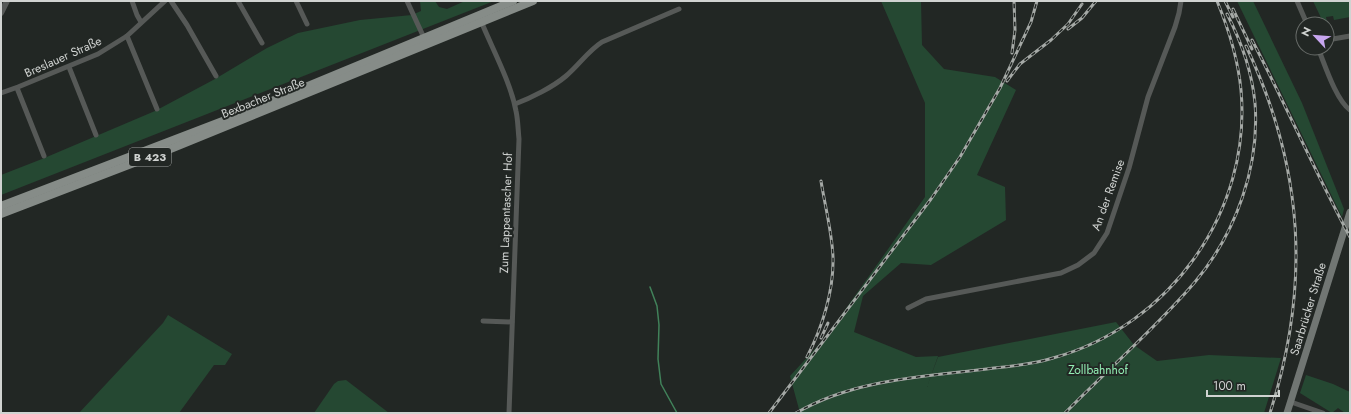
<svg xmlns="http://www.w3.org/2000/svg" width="1351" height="414" viewBox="0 0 1351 414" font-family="Jost,sans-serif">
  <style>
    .green { fill: #254832 }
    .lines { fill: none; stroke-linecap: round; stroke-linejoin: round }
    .stream { stroke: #41825a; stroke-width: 1.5 }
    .minor { stroke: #565957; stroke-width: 5 }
    .tertiary { stroke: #565957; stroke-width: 6 }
    .secondary { stroke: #717673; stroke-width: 7 }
    .primary { stroke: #868c88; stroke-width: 8 }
    .rail-casing { stroke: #a5a9a6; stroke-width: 3 }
    .rail { stroke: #222724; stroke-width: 1.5; stroke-dasharray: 4.5; stroke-linecap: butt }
    .labels { text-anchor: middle; stroke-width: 4; stroke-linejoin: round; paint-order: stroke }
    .shield { fill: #222724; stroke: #9c9f9d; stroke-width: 1 }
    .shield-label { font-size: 11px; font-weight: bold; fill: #d0d3d1 }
    .street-label { font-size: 12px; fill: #d0d3d1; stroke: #222724 }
    .park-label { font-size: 12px; fill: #92eeb4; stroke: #222724 }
  </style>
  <rect width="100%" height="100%" fill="#222724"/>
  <g class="green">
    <polygon points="420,1 435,1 439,7 447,9 465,1 494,1 1,195 1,175 42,159 155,111 215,79 267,48 298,33 360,20 412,15 421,11"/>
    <polygon points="881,1 921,1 922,45 944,69 995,77 1016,90 977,175 1005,187 1006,220 931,265 901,263 863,296 854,332 916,357 938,356 927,387 938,357 1116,322 1134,345 1157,361 1209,355 1281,358 1264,413 800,413 790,376 825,338 925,197 925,103"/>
    <polygon points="1237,1 1253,1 1302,103 1344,209 1342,217"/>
    <polygon points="1313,1 1350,1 1350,17 1334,20 1333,16 1326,17 1330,37 1327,38 1327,24 1324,24"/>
    <polygon points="168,315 232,354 225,365 214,365 179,413 79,413 163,323"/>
    <polygon points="1306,375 1333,384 1350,392 1350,413 1345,413 1338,408 1332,413 1300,393"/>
    <polygon points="346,380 389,413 314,413 334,384 338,381"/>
  </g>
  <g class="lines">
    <polyline class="stream" points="650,287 657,306 659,325 658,359 661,384 677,413"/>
    <g class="minor">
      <polyline points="132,1 137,15 141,22"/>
      <polyline points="171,1 187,25 216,76"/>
      <polyline points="238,1 262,43"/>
      <polyline points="296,1 307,24"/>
      <polyline points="407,1 425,40"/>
      <polyline points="1297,1 1307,24"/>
      <path d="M481,21c11,27 30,62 35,90 2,9 2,19 3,28l-10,274"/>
      <polyline points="127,36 157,109"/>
      <polyline points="1327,40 1350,36"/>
      <path d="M1318,48c7,17 18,52 32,62"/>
      <polyline points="69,67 96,135"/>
      <polyline points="17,88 44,156"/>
      <polyline points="1,93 18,87 98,54 127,36 165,1"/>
      <path d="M515,104c16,-6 38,-17 51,-28 13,-11 22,-25 36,-34l77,-33"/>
      <polyline points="908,308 926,299 1061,273 1078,265 1094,253 1107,233 1129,168 1148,97 1175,27 1179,13 1181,1"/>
      <polyline points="483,321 512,322"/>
      <polyline points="1291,402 1323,413"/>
    </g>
    <polyline class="tertiary" points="1,13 7,1"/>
    <polyline class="secondary" points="1287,413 1350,212"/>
    <g class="primary">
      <polyline points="1,206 233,117 513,1"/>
      <polyline points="1,214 173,148 533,1"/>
    </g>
    <g class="rail-casing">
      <g id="rail">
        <polyline points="1225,1 1233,17"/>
        <polyline points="1233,9 1252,49"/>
        <polyline points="1068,29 1082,18 1096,1"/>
        <path d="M1252,40c34,65 63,132 98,197"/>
        <path d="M1246,46c58,122 65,239 24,367"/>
        <polyline points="1012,53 1015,30 1014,1"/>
        <polyline points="1007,81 1020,64 1051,40 1068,24 1082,4"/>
        <polyline points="821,338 828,323"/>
        <path d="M807,357c15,-29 27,-66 26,-100 -1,-25 -8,-51 -12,-76"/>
        <polyline points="769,413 931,199 960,157 1000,88 1031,22 1037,1"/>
        <path d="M796,413c60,-35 130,-36 198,-45 20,-2 40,-4 59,-10 117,-32 199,-147 188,-268 -3,-31 -12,-60 -24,-89"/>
        <path d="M1065,413c43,-44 90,-84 130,-131 41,-49 65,-116 60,-179 -3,-31 -14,-62 -28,-89"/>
      </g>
    </g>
    <use href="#rail" class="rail"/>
  </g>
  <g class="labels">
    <rect class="shield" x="129" y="148" width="42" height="18" rx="3"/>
    <g class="shield-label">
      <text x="150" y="161">B 423</text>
    </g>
    <g class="street-label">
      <text transform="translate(63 57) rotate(-24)" y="4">Breslauer Straße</text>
      <text transform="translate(263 98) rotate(-22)" y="4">Bexbacher Straße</text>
      <text transform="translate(1108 195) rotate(-70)" y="4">An der Remise</text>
      <text transform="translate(506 213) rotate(-88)" y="4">Zum Lappentascher Hof</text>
      <text transform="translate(1308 309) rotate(-73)" y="4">Saarbrücker Straße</text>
    </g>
    <g class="park-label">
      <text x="1098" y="374">Zollbahnhof</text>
    </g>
  </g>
  <rect width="1351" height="414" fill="none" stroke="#d0d3d1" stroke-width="4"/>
  <g transform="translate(1315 36) rotate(296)"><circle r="19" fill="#222724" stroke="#686c69"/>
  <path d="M0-3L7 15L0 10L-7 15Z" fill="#c7a6ef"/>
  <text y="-6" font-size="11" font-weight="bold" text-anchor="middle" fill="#d0d3d1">N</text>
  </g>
  <path d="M1207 390v6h72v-6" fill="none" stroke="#d0d3d1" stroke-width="2"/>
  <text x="1213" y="390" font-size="12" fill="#d0d3d1" stroke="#222724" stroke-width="3" paint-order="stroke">100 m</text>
</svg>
